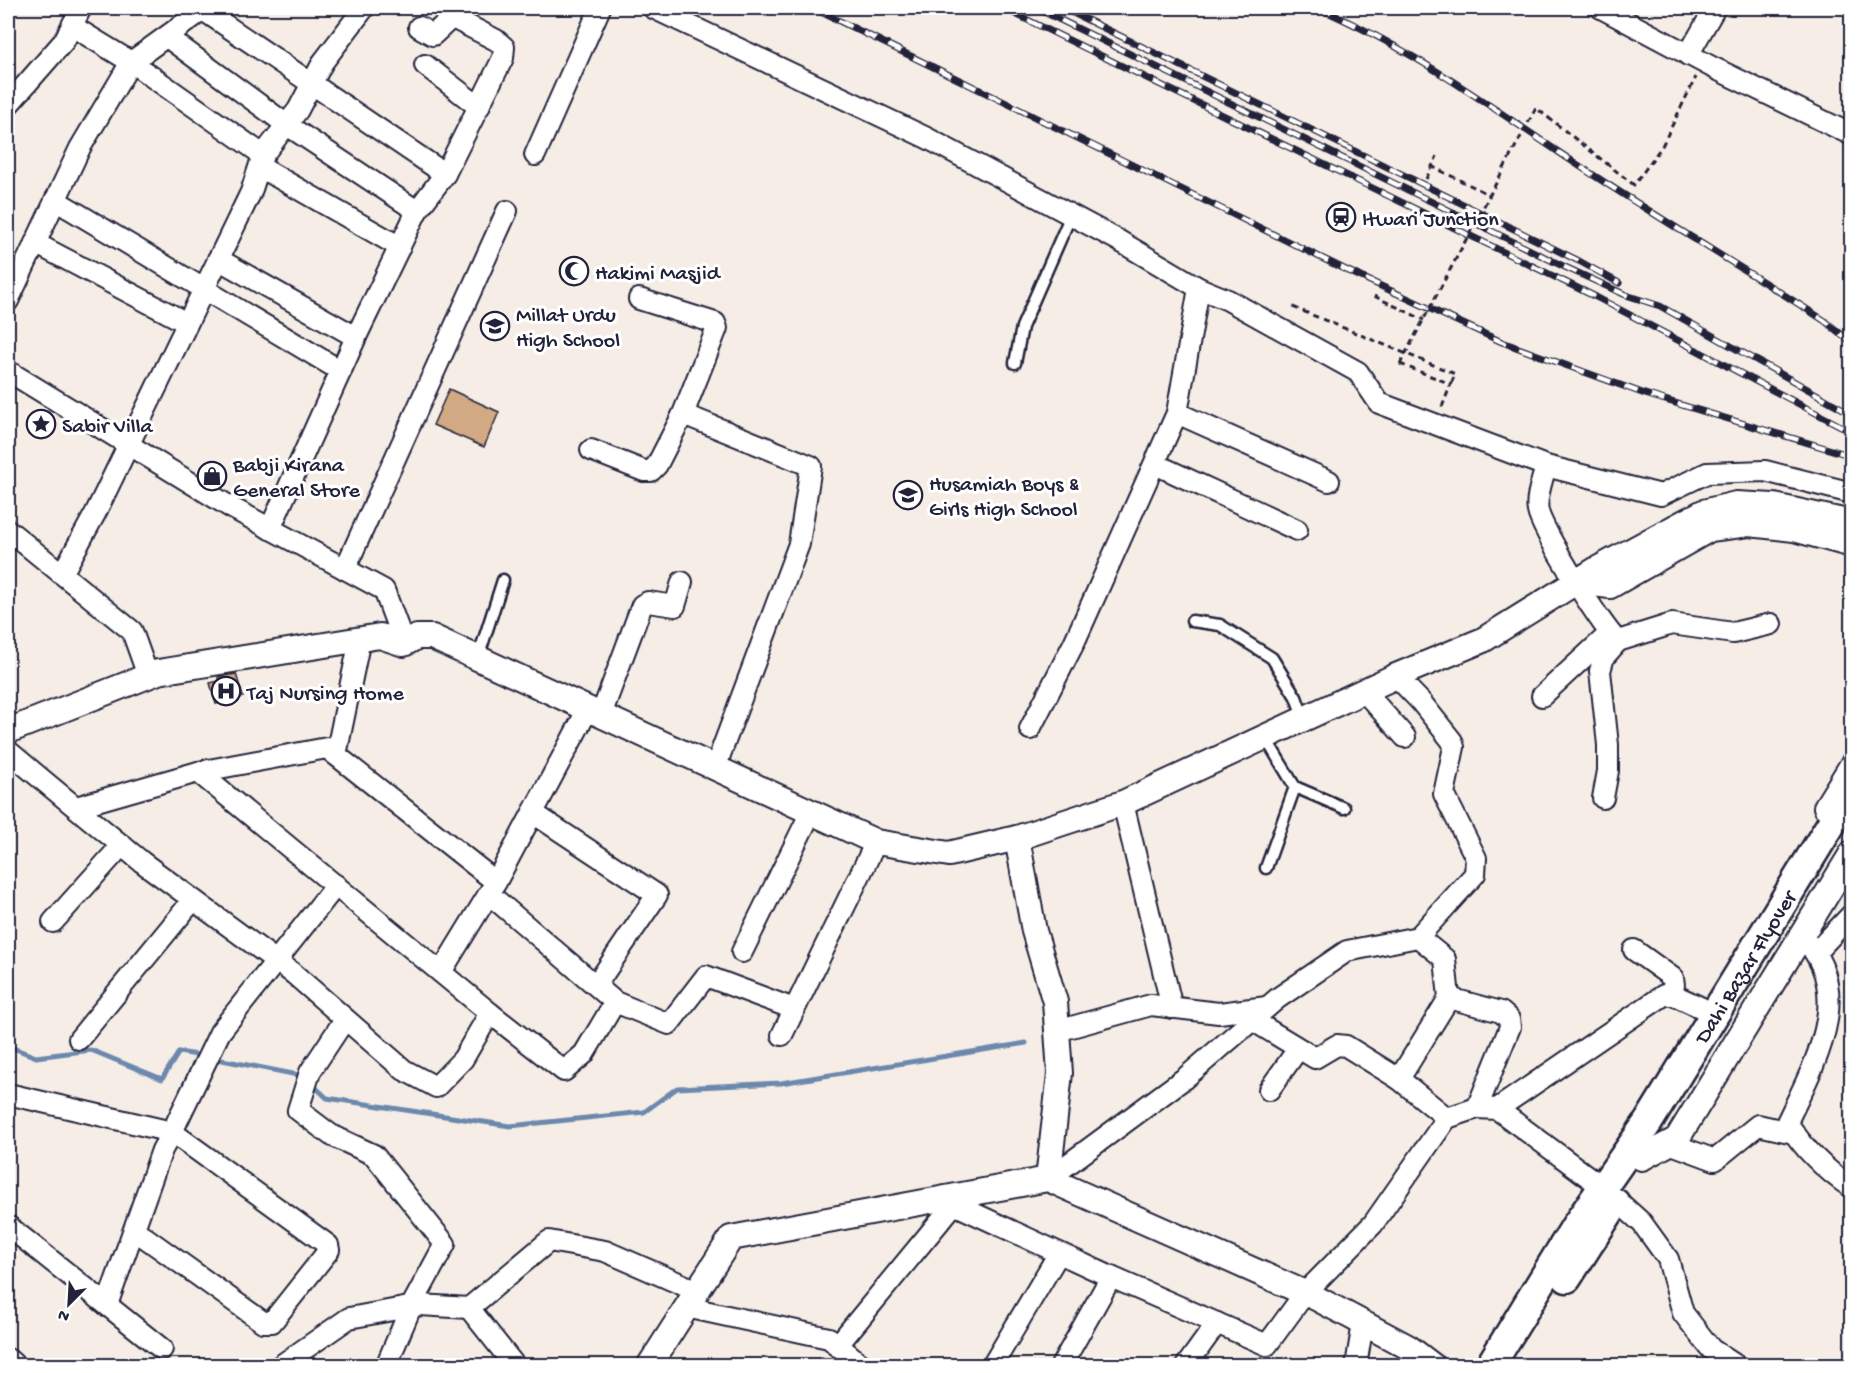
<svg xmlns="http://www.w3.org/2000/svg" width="1859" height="1373" viewBox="0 0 1859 1373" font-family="'Gochi Hand',sans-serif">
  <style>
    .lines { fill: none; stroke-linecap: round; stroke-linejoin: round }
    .stream { stroke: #6c88ad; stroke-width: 5 }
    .building { fill: #d1a982; stroke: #22223b; stroke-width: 1.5 }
    .service-casing { stroke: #22223b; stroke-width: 15 }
    .minor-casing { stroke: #22223b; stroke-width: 24 }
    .tertiary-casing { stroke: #22223b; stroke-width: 28 }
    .secondary-casing { stroke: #22223b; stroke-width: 33 }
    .path { stroke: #22223b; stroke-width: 3; stroke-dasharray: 6 4.5; stroke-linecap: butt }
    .service { stroke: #fff; stroke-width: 10 }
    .minor { stroke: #fff; stroke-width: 20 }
    .tertiary { stroke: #fff; stroke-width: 24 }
    .secondary { stroke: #fff; stroke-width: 28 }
    .rail-casing { stroke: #22223b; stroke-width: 7 }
    .rail { stroke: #fff; stroke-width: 4.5; stroke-dasharray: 14; stroke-linecap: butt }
    .path-bridge { stroke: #22223b; stroke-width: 3; stroke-dasharray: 6 4.5; stroke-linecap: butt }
    .labels { text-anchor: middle; stroke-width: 6; stroke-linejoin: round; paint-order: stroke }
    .poi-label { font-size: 22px; fill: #22223b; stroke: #fff; text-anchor: start }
    .street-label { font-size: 22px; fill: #22223b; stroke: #fff }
  </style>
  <rect width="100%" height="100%" fill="#f6eee6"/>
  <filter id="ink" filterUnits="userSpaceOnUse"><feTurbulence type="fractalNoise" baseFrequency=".0167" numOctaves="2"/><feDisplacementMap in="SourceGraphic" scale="12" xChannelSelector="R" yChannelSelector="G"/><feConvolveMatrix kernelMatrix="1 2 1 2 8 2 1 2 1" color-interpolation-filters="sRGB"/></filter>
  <g filter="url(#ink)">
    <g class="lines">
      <g class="stream">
        <polyline points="8,1046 36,1057 91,1050 162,1079 179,1052 203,1056"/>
        <polyline points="212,1058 303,1076"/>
        <polyline points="312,1084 327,1098 510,1126 644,1112 677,1088 781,1083 1026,1043"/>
      </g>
    </g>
    <g class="building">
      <polygon points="449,389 499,412 484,447 433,425"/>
      <polygon points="236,674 243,697 216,704 210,683 219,681 218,677"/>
    </g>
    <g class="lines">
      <g class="service-casing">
        <g id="service">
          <polyline points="1015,363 1022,327 1071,215"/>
          <polyline points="1192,621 1220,625 1272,658 1296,697 1304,719"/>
          <polyline points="478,658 503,580"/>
          <polyline points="1265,737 1295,787 1344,808"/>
          <polyline points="1266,868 1295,787"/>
        </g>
      </g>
      <g class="minor-casing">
        <g id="minor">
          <polyline points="653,8 927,138 1116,239 1199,288 1228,300 1358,372 1379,403 1546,466 1661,495 1707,473 1765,471 1852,493"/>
          <polyline points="1601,8 1712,67 1852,135"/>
          <polyline points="72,26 131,62 203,10 445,174"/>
          <polyline points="167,37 287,125 417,211"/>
          <polyline points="1688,55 1715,8"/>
          <polyline points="425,65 479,107"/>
          <polyline points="8,105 64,41 81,8"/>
          <polyline points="535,155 600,8"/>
          <polyline points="260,167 400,247"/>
          <polyline points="55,200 341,371"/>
          <polyline points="35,243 187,323"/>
          <polyline points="218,259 356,337"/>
          <polyline points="8,301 80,148 131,62 263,155"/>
          <polyline points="8,371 232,508 384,590 404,644"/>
          <polyline points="1177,413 1329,481"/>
          <polyline points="683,414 811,466 799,544 715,768"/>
          <polyline points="591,450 644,471 651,471 657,465 683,414 717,328 715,323 639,299"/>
          <polyline points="1155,464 1297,530"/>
          <path d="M1546,466c-3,12 -11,33 -8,45 3,18 66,120 80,130l54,-17 61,9 38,-9"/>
          <polyline points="270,529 356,337 417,211 445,174 503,58 504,47 496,40 455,19 448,21 433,35 419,27"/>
          <polyline points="8,530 132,631 148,676"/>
          <polyline points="345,569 507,211"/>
          <polyline points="62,574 95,514 251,192 263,155 298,110 323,62 364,8"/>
          <polyline points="1396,676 1421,702 1452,741 1454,747 1444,794 1476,858 1475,874 1418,937"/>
          <polyline points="1364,691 1405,737"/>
          <polyline points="1542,696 1609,634"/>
          <polyline points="601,715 642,605 648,602 675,606 682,582"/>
          <polyline points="1030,729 1074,643 1177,413 1199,288"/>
          <path d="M8,751c44,37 89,74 134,111l152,112 110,96 32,17 27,-28 27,-46 -292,-241 -122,35"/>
          <polyline points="336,755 360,639"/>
          <polyline points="198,772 327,748 496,882 441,972"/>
          <polyline points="1603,798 1608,771 1608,745 1600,671 1604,657 1618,641"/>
          <polyline points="1123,803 1172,1008"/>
          <polyline points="533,813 657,895 596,985"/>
          <polyline points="496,882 588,709"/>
          <polyline points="489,894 615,1002 584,1054 564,1071 490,1013"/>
          <polyline points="53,922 122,845"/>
          <path d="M1802,937c55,55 12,128 -15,185 17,28 38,48 65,66"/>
          <polyline points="1634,950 1673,978 1674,985 1669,995"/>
          <polyline points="1817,951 1852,914"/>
          <polyline points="742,952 811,812"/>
          <polyline points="1449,998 1501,1012 1509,1019 1510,1027 1477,1108"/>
          <polyline points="615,1002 669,1024 706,976 794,1009"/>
          <polyline points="345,1019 310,1072 298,1110 331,1135 374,1155 445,1244 411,1307 386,1366"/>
          <polyline points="1252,1020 1315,1058 1337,1045 1346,1046 1399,1079 1447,1118"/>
          <polyline points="1057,1031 1151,1005 1219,1013 1267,1007"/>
          <polyline points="782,1035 876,842"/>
          <polyline points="79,1039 193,900"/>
          <polyline points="1269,1090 1298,1049"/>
          <polyline points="8,1094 172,1132 220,1032 336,885"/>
          <polyline points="1497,1109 1664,995 1674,995 1702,1008"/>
          <polyline points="1669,1143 1715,1160 1758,1125 1794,1133"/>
          <polyline points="1048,1179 1185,1078 1278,998 1347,951 1418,937 1445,959 1449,998 1399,1079"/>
          <polyline points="943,1199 1111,1277 1061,1366"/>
          <polyline points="8,1226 162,1349"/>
          <polyline points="1111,1277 1267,1345 1305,1293 1373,1224 1447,1118 1477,1108 1497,1109 1602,1187 1642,1223 1668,1259 1683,1313 1711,1349 1737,1366"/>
          <polyline points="107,1305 162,1150 172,1132 328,1245 329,1250 272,1322 263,1322 136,1231"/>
          <polyline points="686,1307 829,1338 863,1366"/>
          <polyline points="469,1308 515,1366"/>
          <polyline points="837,1346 954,1204"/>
          <polyline points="8,1359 16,1366"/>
          <polyline points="280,1366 349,1318 420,1305 469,1308 549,1241 605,1251 697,1291"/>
          <polyline points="992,1366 1059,1253"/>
          <polyline points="1186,1366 1217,1323"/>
          <polyline points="1356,1366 1363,1323"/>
        </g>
      </g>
      <g class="tertiary-casing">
        <g id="tertiary">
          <polyline points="1576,582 1610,586 1710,529 1749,524 1794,529 1852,545"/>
          <polyline points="8,731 158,672 380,636 404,644 417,637 432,637 876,842 949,854 1017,838 1123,803 1396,676 1483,640 1597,569 1703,512 1736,504 1774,506 1852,523"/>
          <polyline points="1826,807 1852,765"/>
          <polyline points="1017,838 1034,931 1055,1002 1060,1073 1048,1179"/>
          <polyline points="1642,1158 1677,1139 1852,853"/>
          <polyline points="649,1366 731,1238 1048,1179 1316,1298 1408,1347 1433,1366"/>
        </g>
      </g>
      <g class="secondary-casing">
        <g id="secondary">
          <polyline points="1567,1278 1615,1203"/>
          <path id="s1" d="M1490,1366l85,-139 74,-106 203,-331"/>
        </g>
      </g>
      <g class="path">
        <polyline points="1662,146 1696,77"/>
        <polyline points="1431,166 1490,195"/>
        <polyline points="1426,179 1437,156"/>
        <polyline points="1374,296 1424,320"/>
        <polyline points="1293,307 1455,374 1451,384"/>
        <polyline points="1400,364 1451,384 1442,407"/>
      </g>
      <use href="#service" class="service"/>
      <use href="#minor" class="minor"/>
      <use href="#tertiary" class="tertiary"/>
      <use href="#secondary" class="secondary"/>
      <g class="rail-casing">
        <g id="rail">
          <polyline points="813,8 1344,269 1502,342 1645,394 1852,456"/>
          <polyline points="1003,8 1596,297 1852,432"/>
          <polyline points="1036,8 1565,267 1626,295 1660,306 1852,414"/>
          <polyline points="1063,8 1579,261 1619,283"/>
          <path d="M1318,8c87,37 163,92 242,145 86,58 177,111 265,168l27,22"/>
        </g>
      </g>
      <use href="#rail" class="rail"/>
      <polyline class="path-bridge" points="1400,364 1536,108 1634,185 1662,146"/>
    </g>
  </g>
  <defs>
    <g id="station-ring" transform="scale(1.5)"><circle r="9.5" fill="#fff" stroke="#22223b" stroke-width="1.5"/><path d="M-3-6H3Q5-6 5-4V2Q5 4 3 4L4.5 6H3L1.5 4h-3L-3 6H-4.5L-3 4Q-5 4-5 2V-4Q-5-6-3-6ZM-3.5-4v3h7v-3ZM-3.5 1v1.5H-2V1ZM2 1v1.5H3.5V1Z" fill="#22223b"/></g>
    <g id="mosque-ring" transform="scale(1.5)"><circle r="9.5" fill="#fff" stroke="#22223b" stroke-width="1.5"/><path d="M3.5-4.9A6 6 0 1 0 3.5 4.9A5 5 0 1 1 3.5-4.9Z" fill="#22223b"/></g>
    <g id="school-ring" transform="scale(1.5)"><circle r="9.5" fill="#fff" stroke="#22223b" stroke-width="1.5"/><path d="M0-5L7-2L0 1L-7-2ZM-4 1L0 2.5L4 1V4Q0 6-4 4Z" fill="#22223b"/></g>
    <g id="sight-ring" transform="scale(1.5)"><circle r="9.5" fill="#fff" stroke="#22223b" stroke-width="1.5"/><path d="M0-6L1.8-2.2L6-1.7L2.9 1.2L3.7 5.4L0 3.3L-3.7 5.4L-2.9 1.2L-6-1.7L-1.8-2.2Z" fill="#22223b"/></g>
    <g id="shop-ring" transform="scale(1.5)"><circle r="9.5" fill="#fff" stroke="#22223b" stroke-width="1.5"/><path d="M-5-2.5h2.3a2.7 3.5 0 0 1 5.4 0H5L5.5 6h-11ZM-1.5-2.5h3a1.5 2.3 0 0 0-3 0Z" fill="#22223b"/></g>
    <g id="hospital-ring" transform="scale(1.5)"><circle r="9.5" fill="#fff" stroke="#22223b" stroke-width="1.5"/><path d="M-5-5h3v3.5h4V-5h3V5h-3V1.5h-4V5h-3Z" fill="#22223b"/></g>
  </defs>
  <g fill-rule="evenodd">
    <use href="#station-ring" x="1341" y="217"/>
    <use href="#mosque-ring" x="574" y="271"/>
    <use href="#school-ring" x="495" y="326"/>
    <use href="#sight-ring" x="41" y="424"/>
    <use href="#shop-ring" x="212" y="476"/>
    <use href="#school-ring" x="908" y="495"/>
    <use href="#hospital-ring" x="226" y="691"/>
  </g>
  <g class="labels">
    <g class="poi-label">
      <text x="1362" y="225">Itwari Junction</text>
      <text x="595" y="279">Hakimi Masjid</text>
      <text x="516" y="321">Millat Urdu<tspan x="516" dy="25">High School</tspan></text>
      <text x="62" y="432">Sabir Villa</text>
      <text x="233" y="471">Babji Kirana<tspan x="233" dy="25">General Store</tspan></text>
      <text x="929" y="490">Husamiah Boys &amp;<tspan x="929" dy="25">Girls High School</tspan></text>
      <text x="247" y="699">Taj Nursing Home</text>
    </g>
    <g class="street-label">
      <text dy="8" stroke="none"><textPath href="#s1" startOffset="474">Dahi Bazar Flyover</textPath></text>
    </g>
  </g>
  <rect width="1859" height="1373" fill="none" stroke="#fff" stroke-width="30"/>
  <rect x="15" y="15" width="1829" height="1343" fill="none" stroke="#22223b" stroke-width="2" filter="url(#ink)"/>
  <g transform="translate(69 1304) rotate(204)" stroke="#ffffff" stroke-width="4.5" paint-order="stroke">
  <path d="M0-4.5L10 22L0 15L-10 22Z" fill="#22223b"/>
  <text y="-9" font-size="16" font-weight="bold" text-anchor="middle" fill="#22223b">N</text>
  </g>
</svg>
